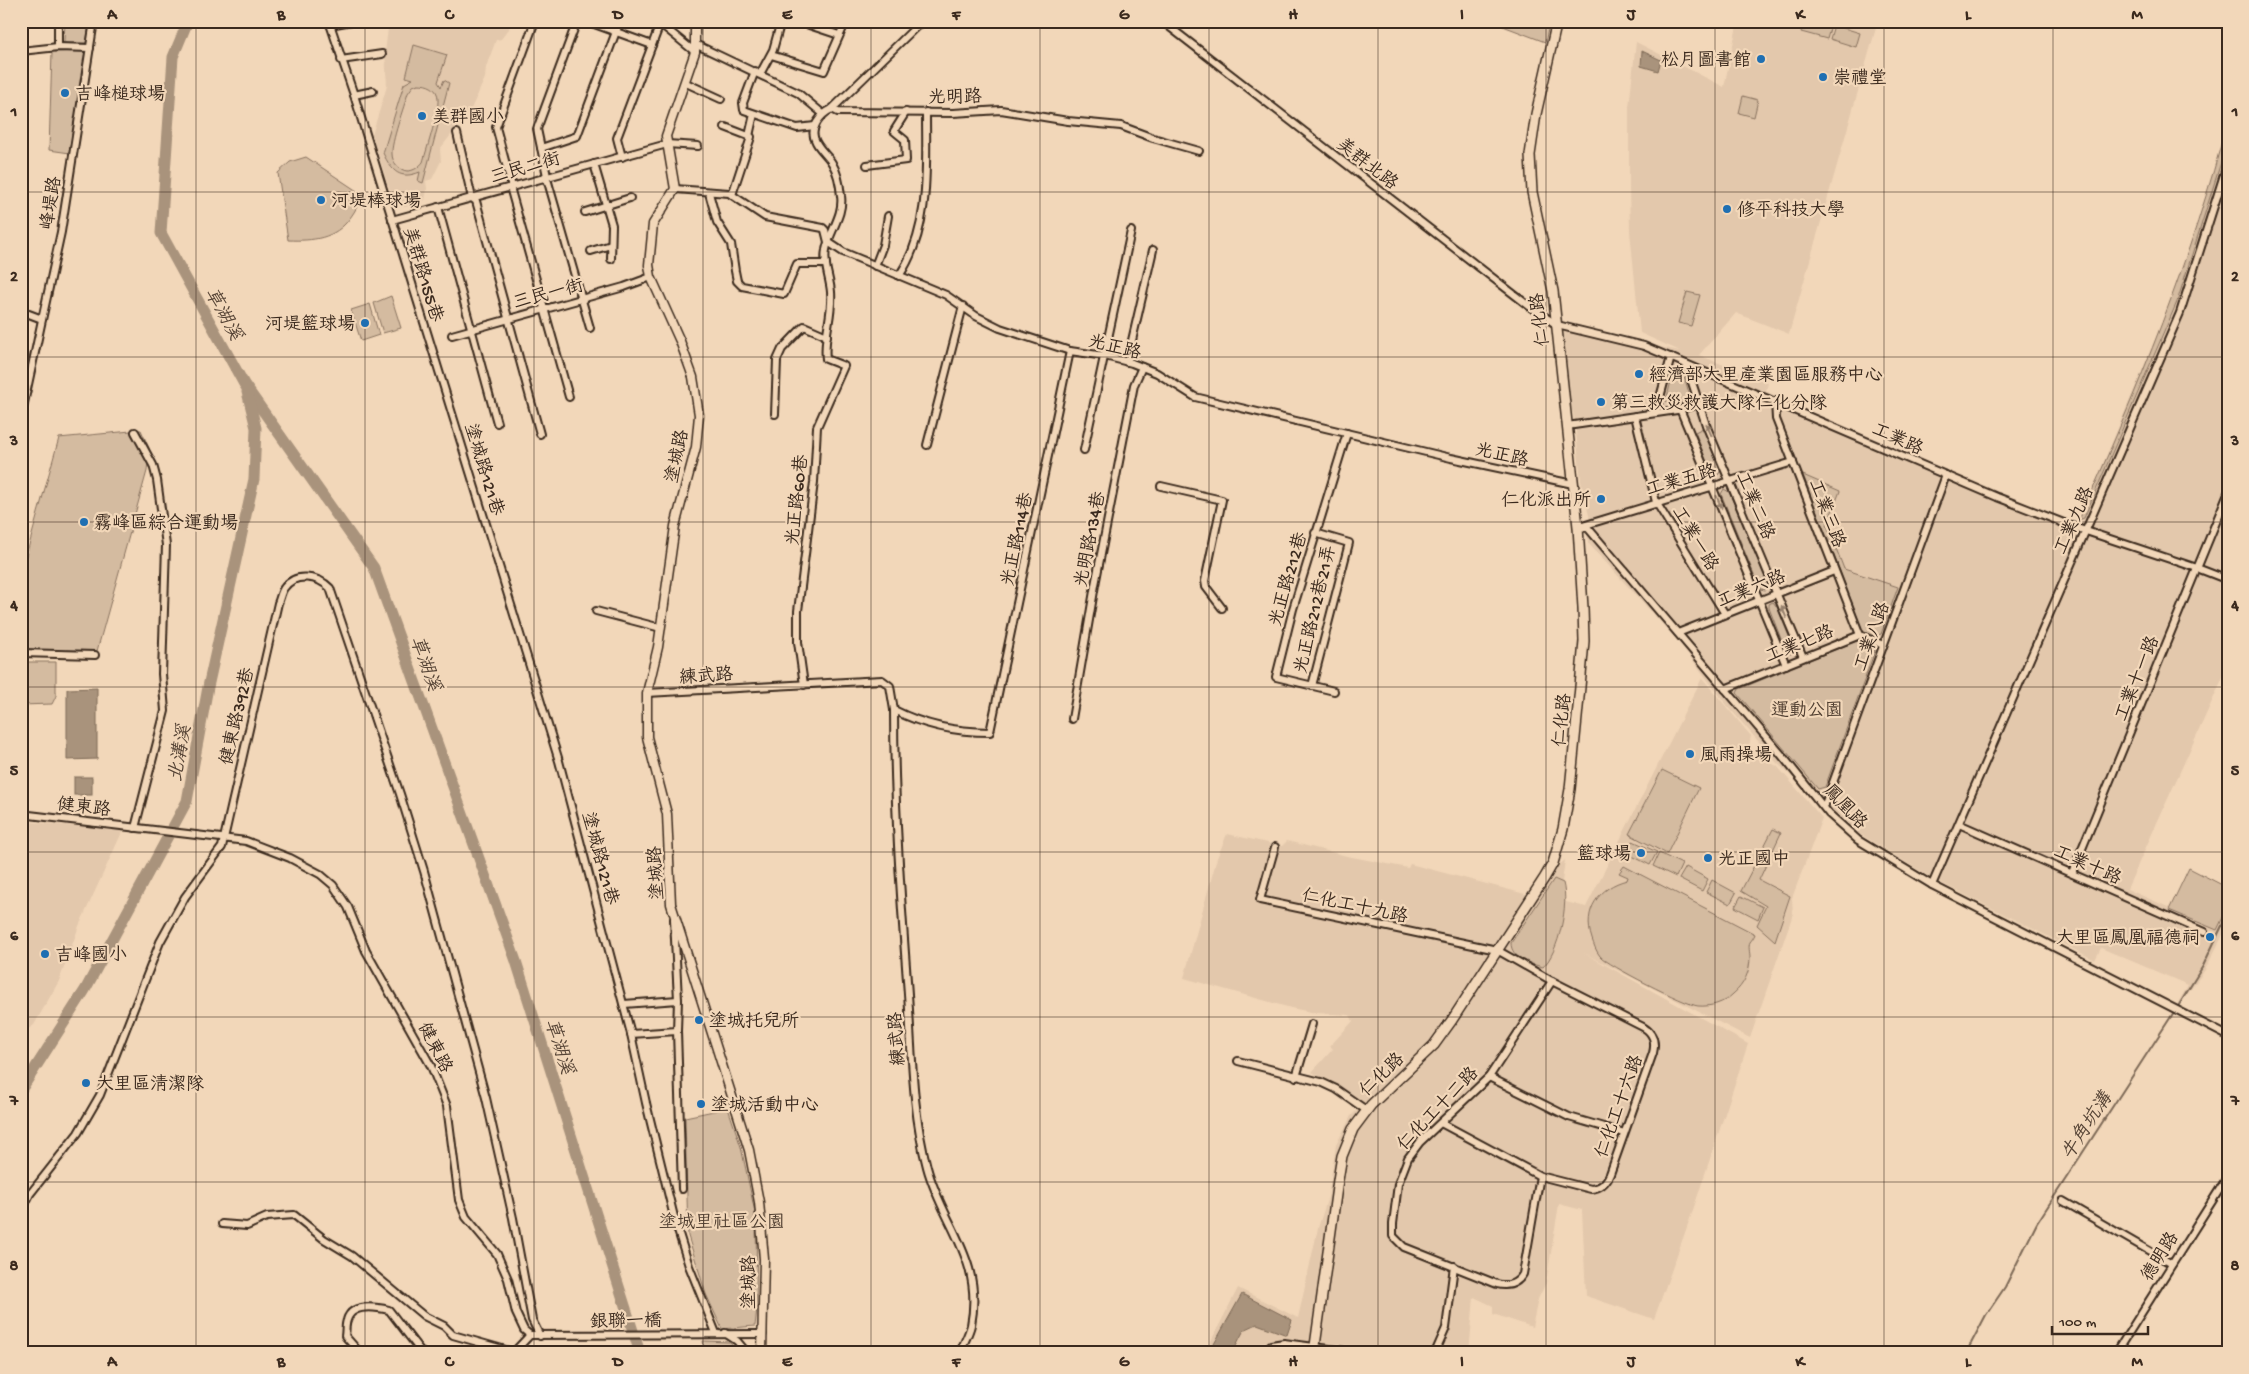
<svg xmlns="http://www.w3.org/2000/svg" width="2249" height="1374" viewBox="0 0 2249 1374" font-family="'Gochi Hand','LXGW WenKai TC',sans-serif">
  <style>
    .built { fill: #e3c8ac }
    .green { fill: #d4bba0; stroke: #88725f; fill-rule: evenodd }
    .water { fill: #a9937c; stroke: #7d6956 }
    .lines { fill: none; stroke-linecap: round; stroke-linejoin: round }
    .stream { stroke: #7d6956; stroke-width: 2 }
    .river { stroke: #a9937c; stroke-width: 11 }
    .minor-casing { stroke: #3b2a1e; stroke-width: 10 }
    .tertiary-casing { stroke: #3b2a1e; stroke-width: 11 }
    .secondary-casing { stroke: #3b2a1e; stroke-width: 12 }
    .minor { stroke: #f2d7b9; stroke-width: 6 }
    .tertiary { stroke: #f2d7b9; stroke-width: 8 }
    .secondary { stroke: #f2d7b9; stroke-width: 9 }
    .oneway { fill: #96806c }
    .grid { fill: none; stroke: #3b2a1e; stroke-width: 1; stroke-opacity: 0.55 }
    .poi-dot { fill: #1f6fb2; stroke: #f2d7b9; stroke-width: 2 }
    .labels { text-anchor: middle; stroke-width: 4.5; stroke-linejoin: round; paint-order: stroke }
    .poi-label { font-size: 18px; fill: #3b2a1e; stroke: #f2d7b9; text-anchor: start }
    .street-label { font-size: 18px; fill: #3b2a1e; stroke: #f2d7b9 }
    .park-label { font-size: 18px; fill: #524032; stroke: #f2d7b9 }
    .water-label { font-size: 19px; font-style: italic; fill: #564436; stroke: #f2d7b9 }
    .neatline { fill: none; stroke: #3b2a1e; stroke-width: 2 }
    .grid-label { font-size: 16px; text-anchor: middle; font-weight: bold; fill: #3b2a1e }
  </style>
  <rect width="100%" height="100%" fill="#f2d7b9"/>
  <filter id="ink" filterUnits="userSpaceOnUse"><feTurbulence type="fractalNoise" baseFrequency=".02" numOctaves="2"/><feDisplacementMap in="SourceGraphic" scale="10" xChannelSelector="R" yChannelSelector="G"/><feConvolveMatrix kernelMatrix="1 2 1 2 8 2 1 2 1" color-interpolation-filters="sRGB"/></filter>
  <g filter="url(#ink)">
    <g class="built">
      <polygon points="389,21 511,21 509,29 501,39 496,40 486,67 485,78 471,109 440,149 441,161 432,179 426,181 427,189 425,200 405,207 394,204 372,135 387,86 385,52"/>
      <polygon points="1738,21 1878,21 1789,334 1736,313 1699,355 1768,383 1766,391 1824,422 2076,529 2164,318 2205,202 2228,119 2228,666 2127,889 2211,926 2214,921 2228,912 2228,925 2205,970 2180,1004 2178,1003 2188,985 2101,948 2095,960 1933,879 1855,831 1831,812 1777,763 1726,704 1678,641 1588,543 1587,525 1591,524 1581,482 1575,422 1569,397 1563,328 1680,351 1640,333 1630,231 1629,187 1629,107 1636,42 1724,87"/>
      <polygon points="1702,678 1751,736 1749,746 1750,753 1777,766 1822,818 1792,898 1793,914 1750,1038 1582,952 1748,1044 1692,1213 1654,1319 1586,1296 1582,1210 1559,1204 1546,1283 1538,1299 1532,1327 1493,1314 1493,1306 1474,1297 1469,1353 1205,1353 1238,1288 1298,1318 1318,1228 1328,1197 1336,1145 1351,1116 1362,1105 1312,1072 1333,1049 1330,1046 1353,1021 1350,1015 1316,1013 1291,1008 1184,978 1217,858 1227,834 1282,846 1287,841 1347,856 1408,868 1410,864 1529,895 1555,849 1559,865 1565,860 1562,882 1566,902 1586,907"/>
      <polygon points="21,821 123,830 79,926 59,981 34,1025 21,1034"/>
    </g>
    <g class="green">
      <polygon points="65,21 90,21 86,43 64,43"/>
      <polygon points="1490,21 1550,21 1545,42"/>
      <polygon points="1804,21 1818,21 1831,25 1827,39 1801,32"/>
      <polygon points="1834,25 1860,33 1856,47 1830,39"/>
      <path d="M414,45l33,10 -9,27 3,5 3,-7 5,3 -26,100 -5,-2 2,-9c-20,8 -28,0 -37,-19l21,-69 9,-5 -7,-2zM418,84c10,0 20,4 20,15 1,12 -11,49 -15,63 -4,5 -9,9 -16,9 -8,-1 -15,-9 -15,-17 -1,-12 12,-47 16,-61l5,-7z"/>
      <polygon points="85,51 70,153 49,150 52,52"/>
      <polygon points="1743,96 1758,100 1754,117 1739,113"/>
      <path d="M2228,119v21l-51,162 -93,216 -5,2c59,-130 113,-263 149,-401z"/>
      <path d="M306,157l54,36c0,9 -4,17 -10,25 -15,21 -37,23 -62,22l-10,-67 12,-11z"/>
      <polygon points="1687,292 1700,295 1691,326 1678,323"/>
      <polygon points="391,296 401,328 383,333 374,303"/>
      <polygon points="370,304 379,335 361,341 351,310"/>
      <polygon points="1673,373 1685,379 1690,397 1687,402 1671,405 1666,401"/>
      <polygon points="1703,428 1721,471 1717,476 1712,474 1695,432"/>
      <polygon points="141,430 149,448 147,471 97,651 67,650 66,652 21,648 21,574 59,438"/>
      <polygon points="1803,475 1840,491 1827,525 1844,569 1898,587 1881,634 1874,637 1864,634"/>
      <polygon points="1724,489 1729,492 1768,584 1765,590 1760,589 1721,494"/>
      <polygon points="1773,602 1777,607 1793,646 1794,650 1791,654 1786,652 1769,608 1769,604"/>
      <polygon points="1859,640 1873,644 1875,651 1825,787 1818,789 1737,693 1739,689"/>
      <polygon points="21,662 56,662 56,696 52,704 21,705"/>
      <polygon points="1662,770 1699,788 1667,854 1629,834"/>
      <polygon points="1773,829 1781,833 1759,880 1790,896 1775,941 1757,925 1766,906 1741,891"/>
      <polygon points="1633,841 1657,852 1650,865 1626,853"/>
      <polygon points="1659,853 1682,864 1676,877 1653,866"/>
      <path d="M1624,866l131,68c-1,3 -4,7 -5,8 -2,4 0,11 0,15 0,15 -6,28 -17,37 -9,9 -22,13 -35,12 -12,-1 -91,-41 -98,-50 -4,-5 -6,-11 -8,-17 -10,-29 7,-52 35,-59l1,-3 -9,-4z"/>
      <polygon points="1686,867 1708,879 1702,891 1679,879"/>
      <polygon points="2189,868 2228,888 2228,907 2217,930 2169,910"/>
      <path d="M1554,879l9,4c6,21 -4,69 -20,84 -13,-3 -32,-9 -32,-24z"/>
      <polygon points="1712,880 1736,893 1730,904 1706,892"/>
      <polygon points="1741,896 1763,907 1758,919 1735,907"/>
      <polygon points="728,1108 741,1147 756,1217 757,1308 755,1326 722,1329 706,1294 688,1236 685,1117"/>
      <polygon points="703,1341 729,1342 739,1353 705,1353"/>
    </g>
    <g class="water">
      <polygon points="1642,51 1661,60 1658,71 1641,66"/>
      <polygon points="97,688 97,759 67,760 67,689"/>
      <rect x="74" y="777" width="18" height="18"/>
      <polygon points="1242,1294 1292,1320 1287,1335 1257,1324 1244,1330 1232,1353 1209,1353"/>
    </g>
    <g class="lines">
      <g class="stream">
        <polyline points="2177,1008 2203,966 2228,913"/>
        <polyline points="1966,1353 1986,1315 2005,1287 2037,1223 2174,1012"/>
      </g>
      <g class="river">
        <polyline points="188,21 173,57 161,233 244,384 374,568 516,961 640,1353"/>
        <polyline points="21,1090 85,990 187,801 208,687 254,479 256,428 247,392"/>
      </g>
      <g class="minor-casing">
        <g id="minor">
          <polyline points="329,21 354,95 559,761 631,1034 646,1103 675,1221 689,1266 716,1333"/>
          <polyline points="586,21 652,45"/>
          <polyline points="657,21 695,52"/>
          <polyline points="797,21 839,35"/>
          <polyline points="1162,21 1529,306 1557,325 1644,346 1997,497 2074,527 2197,568 2228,580"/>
          <polyline points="330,25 352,21"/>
          <polyline points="695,44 798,93 822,113"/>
          <polyline points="58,47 58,21"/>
          <polyline points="21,51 58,47 90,48"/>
          <polyline points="771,55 824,71 846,21"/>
          <polyline points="341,60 382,54"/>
          <polyline points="755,71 743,103 744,110 797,128 815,126"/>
          <polyline points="760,74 773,50 781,21"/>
          <polyline points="686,83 721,99"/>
          <polyline points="354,95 373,91"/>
          <polyline points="832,109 838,112 953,113 1001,110 1068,121 1121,126 1153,138 1199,151"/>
          <polyline points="725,127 751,137 732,195"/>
          <polyline points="457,133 472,198 476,201 540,434"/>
          <polyline points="749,136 754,114"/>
          <polyline points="541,148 577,136 620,21"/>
          <polyline points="622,157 617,138 660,24"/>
          <polyline points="594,164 612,225 611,259"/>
          <polyline points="867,165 906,160 905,140 894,131 906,112"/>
          <polyline points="547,176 537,129 577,21"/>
          <polyline points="544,177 548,182 590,328"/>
          <polyline points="510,187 569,397"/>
          <polyline points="512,187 496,127 535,21"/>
          <polyline points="675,189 729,193 765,217 823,228 825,230 828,242 843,252 946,295 976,316 1000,328 1070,351 1105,356 1132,363 1157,373 1195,397 1451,458 1573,484"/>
          <polyline points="709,193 717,222 731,244 735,271 737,281 742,286 784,294 797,264 826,264"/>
          <polyline points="438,207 497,423"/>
          <polyline points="585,212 630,198"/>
          <polyline points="392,220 667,144 698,146"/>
          <polyline points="591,251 611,245"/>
          <polyline points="875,266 883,245 888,216"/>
          <path d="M899,276c32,-47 27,-110 27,-164"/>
          <polyline points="21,311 42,319"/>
          <polyline points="452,335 624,287 651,277"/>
          <polyline points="1127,362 1153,250"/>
          <polyline points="1686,364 1706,425 1803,657"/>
          <polyline points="1775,401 1776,419 1860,635"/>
          <polyline points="1680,409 1786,665"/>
          <polyline points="1656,412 1671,357"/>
          <polyline points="775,414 777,360 782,349 804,326 827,336"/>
          <polyline points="1635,416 1656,502 1725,614"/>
          <polyline points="21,417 61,232 94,21"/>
          <polyline points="1567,426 1677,410 1699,404"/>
          <polyline points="135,432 153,465 157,480 166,545 162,674 165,711 135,828"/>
          <polyline points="927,445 963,306"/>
          <polyline points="1084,450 1131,231"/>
          <polyline points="1161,486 1222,500 1205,581 1206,587 1222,608"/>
          <polyline points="1578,527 1588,528 1780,753 1829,814 1858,840 1932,885 2228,1036"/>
          <polyline points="1579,527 1793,462"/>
          <polyline points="596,611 661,628"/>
          <polyline points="1678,633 1834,571"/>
          <polyline points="21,653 95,655"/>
          <path d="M804,685l-6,-43v-31l16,-129 3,-55 27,-61 -18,-7c-3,-22 7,-44 5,-67 -1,-14 -8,-28 -5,-42 3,-18 18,-35 15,-54 -1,-11 -3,-23 -9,-33 -4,-7 -12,-13 -16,-21 -8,-13 5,-28 16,-33l90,-88"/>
          <polyline points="1312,686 1349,543 1315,533"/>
          <polyline points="1725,689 1860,635 1883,645"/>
          <polyline points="1334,691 1276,677 1293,609 1347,433"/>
          <path d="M647,693l235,-13 8,6 4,24c31,16 61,22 96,22l80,-381"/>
          <path d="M894,710c0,95 7,190 14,284 4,57 4,117 19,173 15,57 57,92 44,158 -2,9 -8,19 -11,28"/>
          <polyline points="1072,719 1095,585 1134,385 1142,367"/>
          <polyline points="1824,807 1946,475"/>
          <polyline points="21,814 246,841 290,858 320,874 333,885 348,907 366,951 431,1066 447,1106 459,1200 466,1217 497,1254 508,1279 516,1313 524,1330 530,1335 763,1334"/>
          <polyline points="1959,824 2204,932"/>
          <path d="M1275,847l-15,53 237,50 55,31 91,46c10,6 13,14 10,26l-43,121c-4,9 -9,14 -19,15l-51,-13 -99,-53"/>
          <polyline points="2072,873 2228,493"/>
          <polyline points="1932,885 2180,313 2228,162"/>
          <polyline points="674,919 678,1000 677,1031 682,1189"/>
          <polyline points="624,1004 678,1000"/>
          <polyline points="631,1034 677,1031"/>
          <polyline points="1238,1061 1321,1082 1336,1089 1366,1110"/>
          <polyline points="1296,1077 1312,1024"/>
          <polyline points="1489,1077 1569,1117 1624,1133"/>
          <path d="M1540,1176l-17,98c-6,10 -14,13 -26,10l-93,-37 -11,-11v-12l5,-40 10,-26 12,-16 69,-65 63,-96"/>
          <polyline points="2063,1201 2172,1264"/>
          <path d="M21,1212l9,-18 48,-61 22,-38 60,-153 25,-45 37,-50 56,-244c2,-4 3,-11 6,-15 11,-16 34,-12 46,0l70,206 24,77 62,227 27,120 19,102 8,16"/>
          <polyline points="222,1224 247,1226 267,1217 294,1215 324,1239 352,1256 424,1316 444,1326 453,1335 513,1352"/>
          <polyline points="725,1333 737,1341 747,1353"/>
          <path d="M360,1353l-15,-17c1,-5 0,-11 2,-16 5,-17 29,-13 42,-10l33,43"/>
          <polyline points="513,1353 530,1335"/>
          <polyline points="1263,1353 1271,1345 1284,1343 1360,1353"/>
          <polyline points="1435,1353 1446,1328 1454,1266"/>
          <polyline points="2116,1353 2228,1176"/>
        </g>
      </g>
      <g class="tertiary-casing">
        <polyline id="tertiary" points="695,21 695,52 666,136 675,189 653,224 649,265 651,277 680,341 693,377 699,415 696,447 675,526 658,647 647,693 647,737 667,814 671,904 749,1150 759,1202 764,1259 762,1353"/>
      </g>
      <g class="secondary-casing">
        <polyline id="secondary" points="1314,1353 1338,1180 1342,1156 1353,1129 1371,1105 1434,1045 1452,1020 1545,877 1553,863 1563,829 1570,789 1580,687 1584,641 1583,608 1578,527 1553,291 1532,192 1530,155 1536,114 1557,21"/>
      </g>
      <use href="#minor" class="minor"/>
      <use href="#tertiary" class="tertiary"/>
      <use href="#secondary" class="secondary"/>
    </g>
    <defs><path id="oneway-solid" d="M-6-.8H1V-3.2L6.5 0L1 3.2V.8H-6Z" transform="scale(1.25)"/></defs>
    <g class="oneway">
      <use href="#oneway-solid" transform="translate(1709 430) rotate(-114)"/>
      <use href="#oneway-solid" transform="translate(1719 502) rotate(68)"/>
      <use href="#oneway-solid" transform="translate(1784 612) rotate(-112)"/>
    </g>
  </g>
  <path class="grid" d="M196,21v1332M365,21v1332M534,21v1332M703,21v1332M871,21v1332M1040,21v1332M1209,21v1332M1378,21v1332M1546,21v1332M1715,21v1332M1884,21v1332M2053,21v1332M21,192h2207M21,357h2207M21,522h2207M21,687h2207M21,852h2207M21,1017h2207M21,1182h2207"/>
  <g class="poi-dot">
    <circle cx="1761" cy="59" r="5"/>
    <circle cx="1823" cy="77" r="5"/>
    <circle cx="65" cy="93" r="5"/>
    <circle cx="422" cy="116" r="5"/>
    <circle cx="321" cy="200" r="5"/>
    <circle cx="1727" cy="209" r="5"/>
    <circle cx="365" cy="323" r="5"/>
    <circle cx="1639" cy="374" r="5"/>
    <circle cx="1601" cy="402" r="5"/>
    <circle cx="1601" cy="499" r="5"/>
    <circle cx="84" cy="522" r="5"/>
    <circle cx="1690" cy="754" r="5"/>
    <circle cx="1641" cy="853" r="5"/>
    <circle cx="1708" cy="858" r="5"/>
    <circle cx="2210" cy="937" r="5"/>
    <circle cx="45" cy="954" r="5"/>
    <circle cx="699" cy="1020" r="5"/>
    <circle cx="86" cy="1083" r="5"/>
    <circle cx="701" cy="1104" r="5"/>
  </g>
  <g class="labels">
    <g class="poi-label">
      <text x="1751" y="65" text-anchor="end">松月圖書館</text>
      <text x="1833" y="83">崇禮堂</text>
      <text x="75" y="99">吉峰槌球場</text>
      <text x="432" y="122">美群國小</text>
      <text x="331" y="206">河堤棒球場</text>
      <text x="1737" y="215">修平科技大學</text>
      <text x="355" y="329" text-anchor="end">河堤籃球場</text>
      <text x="1649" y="380">經濟部大里產業園區服務中心</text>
      <text x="1611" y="408">第三救災救護大隊仁化分隊</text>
      <text x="1591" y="505" text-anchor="end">仁化派出所</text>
      <text x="94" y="528">霧峰區綜合運動場</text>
      <text x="1700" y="760">風雨操場</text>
      <text x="1631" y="859" text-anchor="end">籃球場</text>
      <text x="1718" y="864">光正國中</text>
      <text x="2200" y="943" text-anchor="end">大里區鳳凰福德祠</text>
      <text x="55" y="960">吉峰國小</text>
      <text x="709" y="1026">塗城托兒所</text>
      <text x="96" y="1089">大里區清潔隊</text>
      <text x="711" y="1110">塗城活動中心</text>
    </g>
    <g class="street-label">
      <text transform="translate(955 96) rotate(-1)" y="6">光明路</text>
      <text transform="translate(1368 163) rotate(38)" y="6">美群北路</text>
      <text transform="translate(525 167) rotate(-16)" y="6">三民二街</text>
      <text transform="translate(50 203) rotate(-81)" y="6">峰堤路</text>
      <text transform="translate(424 274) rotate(73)" y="6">美群路155巷</text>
      <text transform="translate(548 293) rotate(-15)" y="6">三民一街</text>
      <text transform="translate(1539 320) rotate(-97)" y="6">仁化路</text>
      <text transform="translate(1115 346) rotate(14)" y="6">光正路</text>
      <text transform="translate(1898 438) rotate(24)" y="6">工業路</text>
      <text transform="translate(1502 454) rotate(13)" y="6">光正路</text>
      <text transform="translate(676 456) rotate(-78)" y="6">塗城路</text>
      <text transform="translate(485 469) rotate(73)" y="6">塗城路121巷</text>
      <text transform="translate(1681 479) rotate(-16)" y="6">工業五路</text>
      <text transform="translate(796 500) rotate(-84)" y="6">光正路60巷</text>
      <text transform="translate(1756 505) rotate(67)" y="6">工業二路</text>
      <text transform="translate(1828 513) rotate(69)" y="6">工業三路</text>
      <text transform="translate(2073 520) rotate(-66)" y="6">工業九路</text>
      <text transform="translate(1696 538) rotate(59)" y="6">工業一路</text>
      <text transform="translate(1016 539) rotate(-78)" y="6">光正路114巷</text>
      <text transform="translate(1089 539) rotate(-79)" y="6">光明路134巷</text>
      <text transform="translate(1287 579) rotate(-74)" y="6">光正路212巷</text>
      <text transform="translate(1751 588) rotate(-22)" y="6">工業六路</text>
      <text transform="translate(1314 609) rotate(-77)" y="6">光正路212巷21弄</text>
      <text transform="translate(1871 636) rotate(-70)" y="6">工業八路</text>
      <text transform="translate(1799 643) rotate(-22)" y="6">工業七路</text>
      <text transform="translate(706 675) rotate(-4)" y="6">練武路</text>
      <text transform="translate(2136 678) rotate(-68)" y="6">工業十一路</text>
      <text transform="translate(236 716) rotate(-77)" y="6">健東路392巷</text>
      <text transform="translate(1561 720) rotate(-84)" y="6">仁化路</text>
      <text transform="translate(84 806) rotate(7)" y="6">健東路</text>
      <text transform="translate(1846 806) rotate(46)" y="6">鳳凰路</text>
      <text transform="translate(601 858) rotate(75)" y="6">塗城路121巷</text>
      <text transform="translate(2088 864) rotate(24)" y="6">工業十路</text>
      <text transform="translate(655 873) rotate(-93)" y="6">塗城路</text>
      <text transform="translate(1355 905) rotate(12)" y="6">仁化工十九路</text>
      <text transform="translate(896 1039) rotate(-94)" y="6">練武路</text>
      <text transform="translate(436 1047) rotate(63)" y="6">健東路</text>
      <text transform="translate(1381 1074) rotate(-44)" y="6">仁化路</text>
      <text transform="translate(1618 1106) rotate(-70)" y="6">仁化工十六路</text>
      <text transform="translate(1437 1108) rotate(-46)" y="6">仁化工十二路</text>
      <text transform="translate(2159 1256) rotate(-58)" y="6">德明路</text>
      <text transform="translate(748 1282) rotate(-90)" y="6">塗城路</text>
      <text transform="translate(626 1320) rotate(-1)" y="6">銀聯一橋</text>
    </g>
    <g class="park-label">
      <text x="1807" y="715">運動公園</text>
      <text x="722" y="1227">塗城里社區公園</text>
    </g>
    <g class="water-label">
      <text transform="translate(225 313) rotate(61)" y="7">草湖溪</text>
      <text transform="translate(427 663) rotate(70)" y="7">草湖溪</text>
      <text transform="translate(178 753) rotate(-80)" y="7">北溝溪</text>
      <text transform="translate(561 1046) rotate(72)" y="7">草湖溪</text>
      <text transform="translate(2085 1125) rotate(-57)" y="7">牛角坑溝</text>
    </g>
  </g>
  <rect width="2249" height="1374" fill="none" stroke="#f2d7b9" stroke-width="55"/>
  <path d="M2052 1326v8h96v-8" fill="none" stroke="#3b2a1e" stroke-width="2.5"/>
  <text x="2059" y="1326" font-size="15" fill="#3b2a1e" stroke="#f2d7b9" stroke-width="4" paint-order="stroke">100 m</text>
  <rect x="28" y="28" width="2194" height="1318" class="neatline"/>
  <g class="grid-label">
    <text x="112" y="19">A</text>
    <text x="281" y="19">B</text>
    <text x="449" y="19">C</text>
    <text x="618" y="19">D</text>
    <text x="787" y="19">E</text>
    <text x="956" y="19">F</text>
    <text x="1124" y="19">G</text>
    <text x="1293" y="19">H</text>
    <text x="1462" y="19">I</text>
    <text x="1631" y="19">J</text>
    <text x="1800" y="19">K</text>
    <text x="1968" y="19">L</text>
    <text x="2137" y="19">M</text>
    <text x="14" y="116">1</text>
    <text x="2235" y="116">1</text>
    <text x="14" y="281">2</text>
    <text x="2235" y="281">2</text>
    <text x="14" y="445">3</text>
    <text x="2235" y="445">3</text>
    <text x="14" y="610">4</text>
    <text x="2235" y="610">4</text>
    <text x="14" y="775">5</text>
    <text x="2235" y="775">5</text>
    <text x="14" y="940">6</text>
    <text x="2235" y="940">6</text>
    <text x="14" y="1105">7</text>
    <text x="2235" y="1105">7</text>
    <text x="14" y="1270">8</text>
    <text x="2235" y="1270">8</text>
    <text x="112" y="1366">A</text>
    <text x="281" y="1366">B</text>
    <text x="449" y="1366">C</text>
    <text x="618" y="1366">D</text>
    <text x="787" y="1366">E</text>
    <text x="956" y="1366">F</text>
    <text x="1124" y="1366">G</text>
    <text x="1293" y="1366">H</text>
    <text x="1462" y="1366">I</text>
    <text x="1631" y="1366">J</text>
    <text x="1800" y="1366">K</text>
    <text x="1968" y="1366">L</text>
    <text x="2137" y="1366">M</text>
  </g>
</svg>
